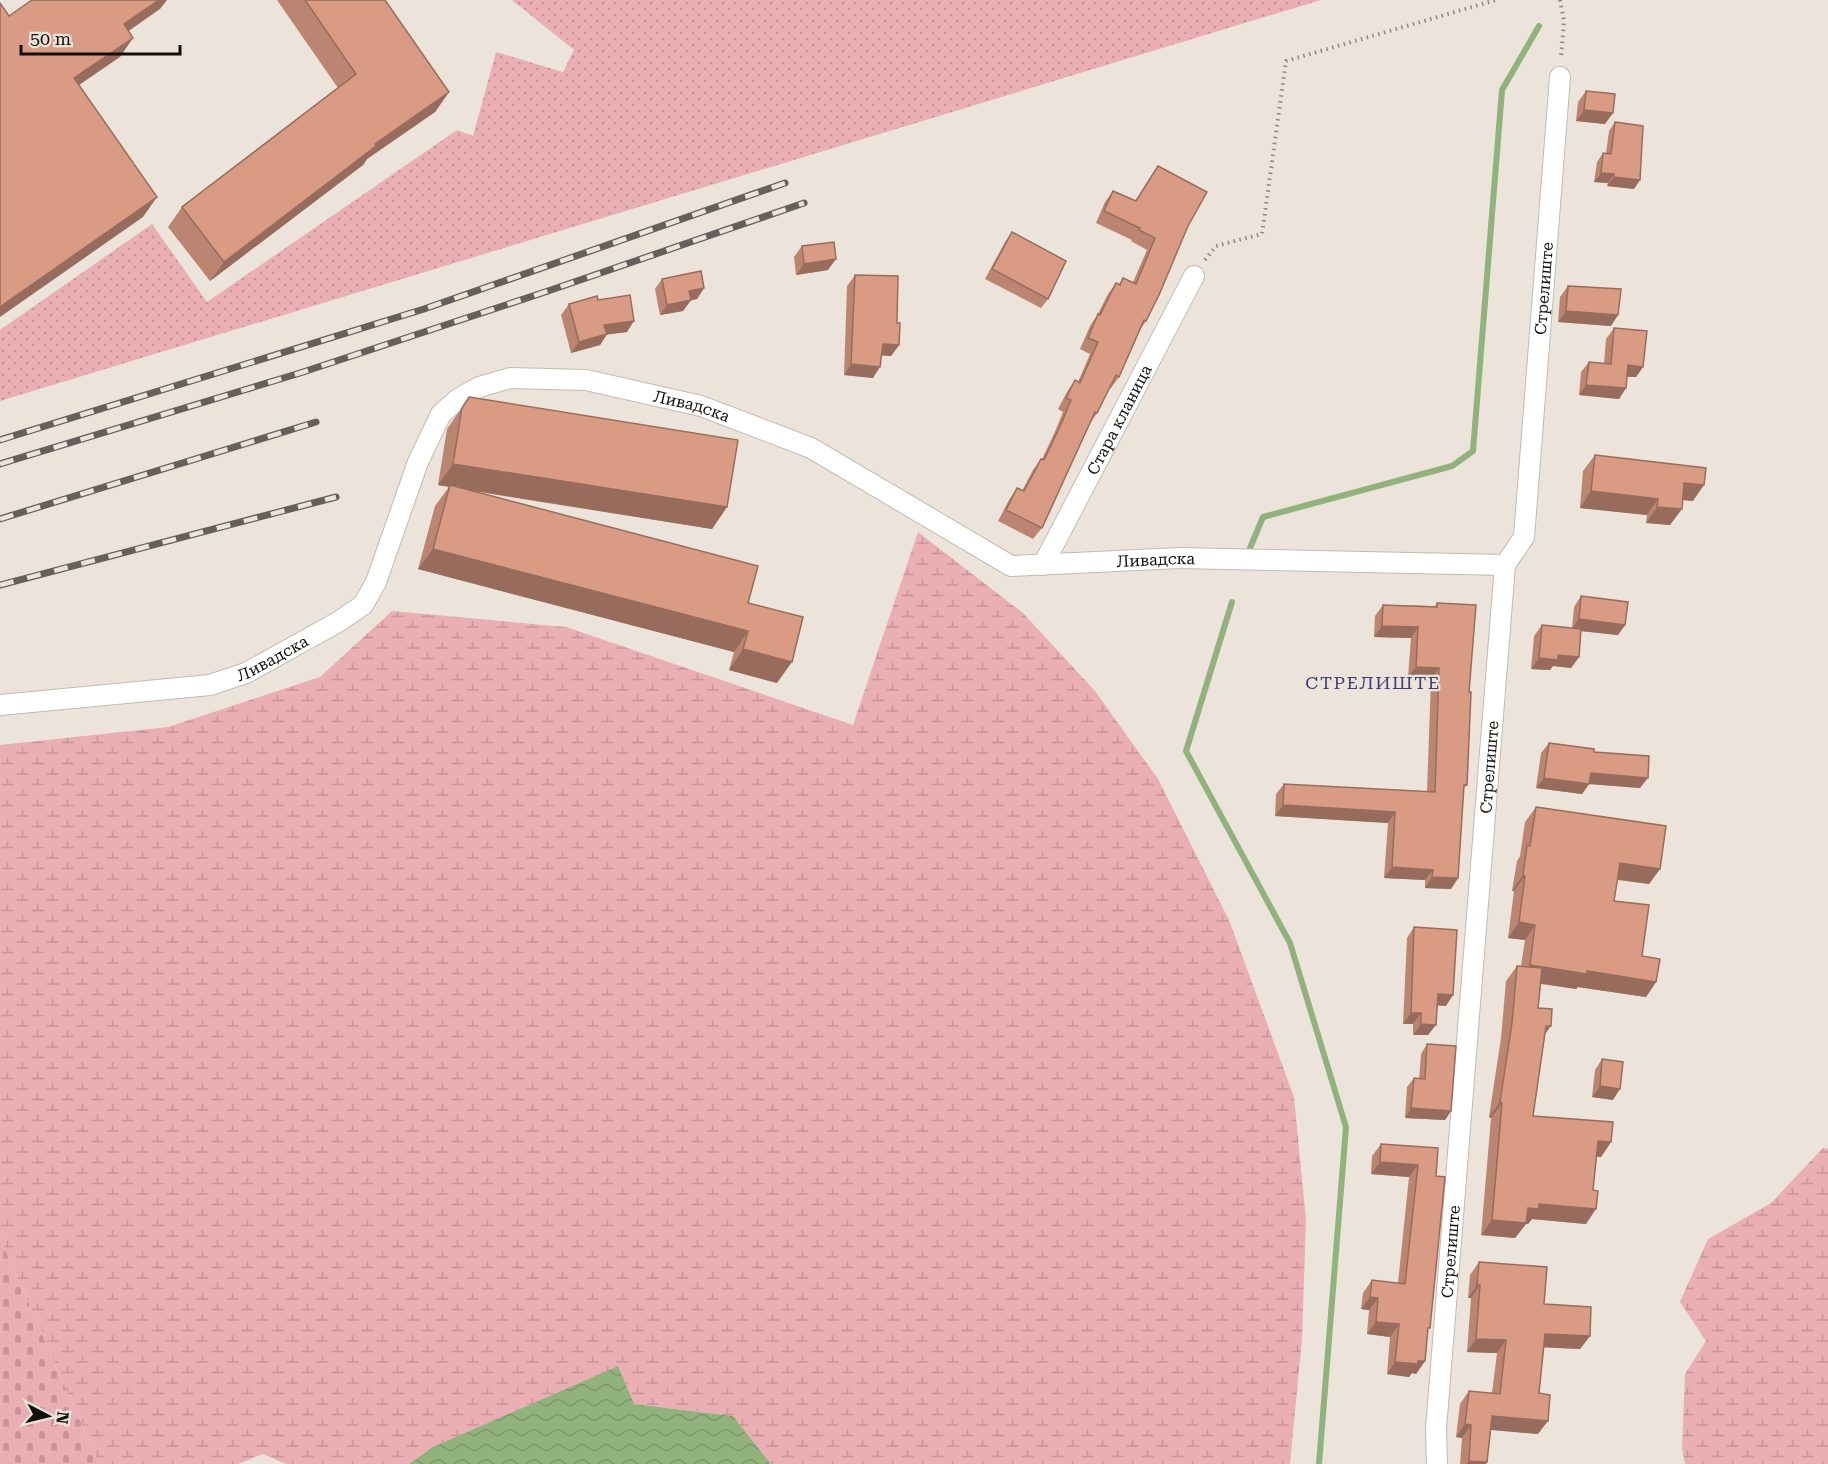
<svg xmlns="http://www.w3.org/2000/svg" width="1828" height="1464" viewBox="0 0 1828 1464" font-family="'Roboto Serif',serif">
  <style>
    .grass { fill: url(#grass-dots) }
    .wetland { fill: url(#wetland-marsh) }
    .cemetery { fill: url(#cemetery-stones) }
    .water { fill: url(#water-waves) }
    .lines { fill: none; stroke-linecap: round; stroke-linejoin: round }
    .stream { stroke: #91b27d; stroke-width: 6 }
    .minor-casing { stroke: #c3bbb1; stroke-width: 22 }
    .path { stroke: #8d8881; stroke-width: 4; stroke-dasharray: 1.5 4.5; stroke-linecap: butt }
    .minor { stroke: #fff; stroke-width: 20 }
    .rail-casing { stroke: #65605b; stroke-width: 7 }
    .rail { stroke: #ece4da; stroke-width: 4.5; stroke-dasharray: 14; stroke-linecap: butt }
    .wall { fill: #bb8571 }
    .shaded-wall { fill: #986c5c }
    .building { fill: #d99b83; stroke: #986c5c; stroke-width: 1.5 }
    .labels { text-anchor: middle; stroke-width: 4.5; stroke-linejoin: round; paint-order: stroke }
    .street-label { font-size: 16px; fill: #120f0c; stroke: #ece4da }
    .neighbourhood-label { font-size: 18px; letter-spacing: 1.5px; fill: #3b3e7a; stroke: #ece4da }
  </style>
  <defs>
    <pattern id="grass-dots" width="8" height="8" patternUnits="userSpaceOnUse" patternTransform="scale(1.5)"><rect width="8" height="8" fill="#eaaeb5"/><path d="M2 2h.1M6 6h.1" fill="none" stroke="#c8949a" stroke-width="1.8" stroke-linecap="round"/></pattern>
    <pattern id="wetland-marsh" width="20" height="14" patternUnits="userSpaceOnUse" patternTransform="scale(1.5)"><rect width="20" height="14" fill="#eaaeb5"/><path d="M1 5h8M5 5V1M11 12h8M15 12V8" fill="none" stroke="#c8949a"/></pattern>
    <pattern id="cemetery-stones" width="16" height="16" patternUnits="userSpaceOnUse" patternTransform="scale(1.5)"><rect width="16" height="16" fill="#eaaeb5"/><path d="M2 7V4a2 2 0 0 1 4 0v3zM10 15v-3a2 2 0 0 1 4 0v3z" fill="#c8949a"/></pattern>
    <pattern id="water-waves" width="16" height="10" patternUnits="userSpaceOnUse" patternTransform="scale(1.5)"><rect width="16" height="10" fill="#91b27d"/><path d="M0 5q4-4 8 0t8 0" fill="none" stroke="#7c986b"/></pattern>
  </defs>
  <rect width="100%" height="100%" fill="#ece4da"/>
  <polygon class="grass" points="512,0 1321,0 0,401 0,330 152,224 207,302 457,130 473,136 496,52 563,72 574,50"/>
  <g class="wetland">
    <polygon points="918,532 1023,613 1095,691 1158,779 1229,920 1294,1097 1306,1220 1302,1339 1290,1464 771,1464 733,1416 634,1404 433,1447 409,1464 286,1464 263,1454 238,1464 99,1464 0,1238 0,745 168,727 320,677 392,611 566,627 853,725"/>
    <polygon points="1823,1148 1828,1149 1828,1464 1685,1464 1682,1448 1685,1374 1706,1341 1680,1302 1708,1239 1771,1203"/>
  </g>
  <polygon class="cemetery" points="0,1238 99,1464 0,1464"/>
  <polygon class="water" points="618,1366 634,1404 733,1416 771,1464 409,1464 433,1447"/>
  <g class="lines">
    <g class="stream">
      <polyline points="1250,548 1263,517 1452,466 1473,451 1502,90 1539,26"/>
      <polyline points="1232,602 1186,751 1290,943 1346,1127 1319,1464"/>
    </g>
    <g class="minor-casing">
      <g id="minor">
        <path id="s1" d="M1043,565l151,-289"/>
        <path id="s2" d="M0,705l210,-20 36,-12 92,-51 25,-17 13,-23 42,-120 23,-48 17,-15 21,-12 31,-9 76,2 115,26 110,42 200,118 169,-8 325,7"/>
        <path id="s3" d="M1437,1464l-1,-35 69,-864 19,-28 36,-460"/>
      </g>
    </g>
    <g class="path">
      <polyline points="1560,0 1564,21 1561,58"/>
      <polyline points="1205,260 1216,246 1262,234 1286,61 1496,0"/>
    </g>
    <use href="#minor" class="minor"/>
    <g class="rail-casing">
      <g id="rail">
        <polyline points="0,440 424,309 785,183"/>
        <polyline points="0,464 300,373 548,291 804,203"/>
        <polyline points="0,519 316,422"/>
        <polyline points="0,585 336,497"/>
      </g>
    </g>
    <use href="#rail" class="rail"/>
  </g>
  <g class="wall">
    <polygon points="277,0 385,0 449,92 435,112 367,159 363,165 210,281 168,227 182,207 338,88"/>
    <polygon points="1586,91 1605,124 1576,121 1578,102"/>
    <polygon points="1615,122 1634,189 1607,186 1608,183 1594,182 1597,162 1603,153 1606,153 1609,131"/>
    <polygon points="1158,166 1188,226 1146,321 1140,330 1119,377 1111,388 1110,388 1097,413 1089,425 1042,528 1033,539 998,521 1009,500 1017,488 1022,491 1033,470 1041,459 1042,459 1054,434 1063,412 1058,409 1067,392 1075,380 1078,382 1090,354 1080,349 1090,326 1098,314 1108,294 1116,283 1119,284 1123,278 1133,282 1147,250 1131,241 1132,240 1096,223 1105,202 1113,191 1135,201"/>
    <polygon points="1012,232 1048,299 1041,308 985,279 1005,242"/>
    <polygon points="802,246 828,270 796,275 794,257"/>
    <polygon points="855,275 897,323 899,345 891,356 882,355 873,378 844,375 847,286"/>
    <polygon points="662,279 704,288 697,299 691,300 683,311 660,315 655,289"/>
    <polygon points="1568,286 1611,326 1558,322 1560,297"/>
    <polygon points="569,304 627,332 607,334 600,345 571,353 561,315"/>
    <polygon points="1614,328 1643,367 1636,377 1627,377 1626,388 1619,399 1579,395 1581,372 1589,362 1604,363 1606,339"/>
    <polygon points="469,397 727,507 712,529 466,490 748,603 777,683 729,670 734,652 418,569 435,506 449,487 438,485 447,429"/>
    <polygon points="1595,455 1693,501 1683,500 1670,525 1646,523 1647,515 1580,508 1583,471"/>
    <polygon points="1581,596 1625,625 1618,635 1581,631 1579,657 1571,668 1553,666 1550,670 1531,669 1534,636 1542,625 1572,628 1574,607"/>
    <polygon points="1437,603 1469,692 1467,785 1464,788 1458,878 1451,889 1425,888 1425,880 1384,878 1388,823 1275,816 1276,794 1284,784 1427,792 1431,679 1408,677 1411,638 1374,637 1375,616 1383,605 1435,606"/>
    <polygon points="1549,743 1594,752 1640,788 1589,784 1582,794 1536,788 1541,753"/>
    <polygon points="1536,807 1660,869 1649,884 1617,880 1614,901 1656,982 1646,997 1578,987 1576,989 1541,984 1538,1008 1545,1035 1533,1116 1611,1142 1601,1157 1597,1156 1586,1224 1532,1219 1528,1224 1526,1224 1515,1238 1481,1235 1491,1118 1489,1117 1501,1038 1506,981 1517,966 1521,966 1525,940 1508,938 1514,891 1512,891 1517,861 1520,856 1525,822"/>
    <polygon points="1414,927 1446,1006 1438,1005 1428,1035 1413,1035 1413,1024 1403,1024 1407,938"/>
    <polygon points="1427,1044 1451,1111 1445,1120 1405,1118 1407,1087 1414,1078 1419,1079 1421,1054"/>
    <polygon points="1602,1059 1613,1100 1592,1097 1595,1070"/>
    <polygon points="1381,1144 1436,1176 1428,1331 1425,1361 1416,1374 1412,1373 1409,1377 1387,1374 1390,1337 1367,1334 1369,1310 1361,1309 1363,1293 1372,1280 1398,1283 1409,1177 1371,1174 1372,1156"/>
    <polygon points="1479,1262 1544,1304 1590,1336 1580,1349 1544,1347 1539,1393 1538,1434 1491,1430 1487,1462 1486,1464 1460,1464 1462,1438 1456,1437 1460,1404 1469,1391 1492,1393 1497,1353 1467,1352 1471,1298 1468,1298 1470,1275"/>
  </g>
  <g class="shaded-wall">
    <polygon points="159,0 167,0 160,9 110,44 124,24"/>
    <polygon points="133,38 120,57 60,98 74,78"/>
    <polygon points="449,92 435,112 367,159 363,165 210,281 224,262 375,144"/>
    <polygon points="1584,110 1613,113 1605,124 1576,121"/>
    <polygon points="1601,173 1614,174 1608,183 1594,182"/>
    <polygon points="1614,177 1640,180 1634,189 1607,186"/>
    <polygon points="157,197 143,217 0,317 0,307"/>
    <polygon points="836,259 828,270 796,275 804,264"/>
    <polygon points="704,288 697,299 683,302 691,300 683,311 660,315 667,305 689,291"/>
    <polygon points="1566,311 1618,315 1611,326 1558,322"/>
    <polygon points="634,321 627,332 597,336 604,325"/>
    <polygon points="607,334 600,345 571,353 579,342"/>
    <polygon points="883,344 899,345 891,356 875,355"/>
    <polygon points="851,364 880,367 873,378 844,375"/>
    <polygon points="1628,365 1643,367 1636,377 1621,376"/>
    <polygon points="1586,385 1626,388 1619,399 1579,395"/>
    <polygon points="453,464 727,507 712,529 438,485"/>
    <polygon points="1684,483 1704,485 1693,501 1673,499"/>
    <polygon points="1591,491 1658,499 1647,515 1580,508"/>
    <polygon points="1657,507 1682,509 1670,525 1646,523"/>
    <polygon points="433,549 748,631 734,652 418,569"/>
    <polygon points="1579,619 1625,625 1618,635 1571,630"/>
    <polygon points="1382,626 1418,627 1411,638 1374,637"/>
    <polygon points="743,649 792,662 777,683 729,670"/>
    <polygon points="1558,655 1579,657 1571,668 1553,666 1550,670 1531,669 1539,658"/>
    <polygon points="1416,667 1439,668 1431,679 1408,677"/>
    <polygon points="1591,773 1648,778 1640,788 1589,784 1582,794 1536,788 1544,778"/>
    <polygon points="1283,805 1395,812 1388,823 1275,816"/>
    <polygon points="1620,863 1660,869 1649,884 1609,878"/>
    <polygon points="1392,867 1433,870 1425,880 1384,878"/>
    <polygon points="1523,875 1525,876 1514,891 1512,891"/>
    <polygon points="1432,877 1458,878 1451,889 1425,888"/>
    <polygon points="1519,922 1535,925 1525,940 1508,938"/>
    <polygon points="1530,965 1587,971 1656,982 1646,997 1578,987 1576,989 1519,980"/>
    <polygon points="1438,994 1453,995 1446,1006 1431,1005"/>
    <polygon points="1411,1013 1421,1013 1413,1024 1403,1024"/>
    <polygon points="1421,1024 1436,1025 1428,1035 1413,1035"/>
    <polygon points="1546,1026 1551,1026 1540,1041"/>
    <polygon points="1600,1086 1620,1089 1613,1100 1592,1097"/>
    <polygon points="1500,1102 1502,1103 1491,1118 1489,1117"/>
    <polygon points="1411,1108 1451,1111 1445,1120 1405,1118"/>
    <polygon points="1598,1141 1611,1142 1601,1157 1588,1156"/>
    <polygon points="1380,1162 1418,1165 1409,1177 1371,1174"/>
    <polygon points="1539,1204 1596,1209 1586,1224 1532,1219 1528,1224 1526,1224 1515,1238 1481,1235 1492,1220"/>
    <polygon points="1477,1285 1480,1285 1471,1298 1468,1298"/>
    <polygon points="1370,1297 1378,1298 1369,1310 1361,1309"/>
    <polygon points="1376,1322 1399,1324 1390,1337 1367,1334"/>
    <polygon points="1545,1334 1590,1336 1580,1349 1536,1347"/>
    <polygon points="1476,1339 1506,1340 1497,1353 1467,1352"/>
    <polygon points="1418,1361 1425,1361 1416,1374 1412,1373 1409,1377 1387,1374 1395,1362"/>
    <polygon points="1492,1416 1548,1421 1538,1434 1483,1429"/>
    <polygon points="1465,1424 1471,1425 1462,1438 1456,1437"/>
    <polygon points="1469,1461 1487,1462 1486,1464 1466,1464"/>
  </g>
  <g class="building">
    <polygon points="32,0 159,0 124,24 133,38 74,78 157,197 0,307 0,3 9,16"/>
    <polygon points="305,0 385,0 449,92 375,144 376,146 224,262 182,207 356,74"/>
    <polygon points="1586,91 1615,94 1613,113 1584,110"/>
    <polygon points="1615,122 1643,126 1640,180 1614,177 1614,174 1601,173 1603,153 1611,154"/>
    <polygon points="1158,166 1207,192 1188,226 1159,295 1146,321 1144,320 1119,377 1116,375 1097,413 1095,412 1042,528 1006,510 1017,488 1024,491 1041,459 1044,460 1062,422 1071,400 1066,398 1075,380 1080,383 1098,342 1088,338 1098,314 1100,315 1116,283 1120,285 1123,278 1136,284 1155,238 1139,230 1140,228 1104,211 1113,191 1136,201"/>
    <polygon points="1012,232 1066,261 1048,299 992,269"/>
    <polygon points="834,242 836,259 804,264 802,246"/>
    <polygon points="701,271 704,288 689,291 691,300 667,305 662,279"/>
    <polygon points="855,275 898,276 897,323 900,323 899,345 883,344 880,367 851,364"/>
    <polygon points="1568,286 1621,289 1618,315 1566,311"/>
    <polygon points="630,295 634,321 604,325 607,334 579,342 569,304 597,296 598,300"/>
    <polygon points="1614,328 1647,331 1643,367 1628,365 1626,388 1586,385 1589,362 1611,364"/>
    <polygon points="469,397 738,440 727,507 453,464 462,408"/>
    <polygon points="1595,455 1706,468 1704,485 1684,483 1682,509 1657,507 1658,499 1591,491"/>
    <polygon points="450,485 758,566 748,603 803,617 792,662 743,649 748,631 433,549"/>
    <polygon points="1581,596 1628,602 1625,625 1579,619"/>
    <polygon points="1437,603 1476,605 1469,692 1471,692 1467,785 1464,785 1458,878 1432,877 1433,870 1392,867 1395,812 1283,805 1284,784 1435,792 1439,668 1416,667 1418,627 1382,626 1383,605 1437,607"/>
    <polygon points="1542,625 1581,629 1579,657 1558,655 1558,660 1539,658"/>
    <polygon points="1549,743 1594,749 1594,752 1649,756 1648,778 1591,773 1589,784 1544,778"/>
    <polygon points="1536,807 1666,826 1660,869 1620,863 1614,901 1649,905 1642,956 1660,959 1656,982 1587,971 1587,974 1530,965 1535,925 1519,922 1525,876 1523,875 1527,846 1530,846"/>
    <polygon points="1414,927 1457,930 1453,995 1438,994 1436,1025 1421,1024 1421,1013 1411,1013"/>
    <polygon points="1517,966 1542,968 1538,1008 1552,1009 1551,1026 1546,1026 1533,1116 1613,1122 1611,1142 1598,1141 1593,1190 1598,1191 1596,1209 1539,1204 1539,1209 1528,1208 1526,1223 1492,1220 1502,1103 1500,1102 1512,1023"/>
    <polygon points="1427,1044 1456,1046 1451,1111 1411,1108 1414,1078 1425,1079"/>
    <polygon points="1602,1059 1623,1062 1620,1089 1600,1086"/>
    <polygon points="1381,1144 1438,1148 1436,1176 1445,1177 1430,1328 1428,1328 1425,1361 1418,1361 1418,1364 1395,1362 1399,1324 1376,1322 1378,1298 1370,1297 1372,1280 1405,1284 1418,1165 1380,1162"/>
    <polygon points="1479,1262 1547,1267 1544,1304 1591,1307 1590,1336 1545,1334 1539,1393 1550,1395 1548,1421 1492,1416 1487,1462 1469,1461 1471,1425 1465,1424 1469,1391 1500,1394 1506,1340 1476,1339 1480,1285 1477,1285"/>
  </g>
  <g class="labels">
    <g class="street-label">
      <text dy="6" stroke="none"><textPath href="#s3" startOffset="1185">Стрелиште</textPath></text>
      <text dy="6" stroke="none"><textPath href="#s2" startOffset="855">Ливадска</textPath></text>
      <text dy="6" stroke="none"><textPath href="#s1" startOffset="164">Стара кланица</textPath></text>
      <text dy="6" stroke="none"><textPath href="#s2" startOffset="1359">Ливадска</textPath></text>
      <text dy="6" stroke="none"><textPath href="#s2" startOffset="279">Ливадска</textPath></text>
      <text dy="6" stroke="none"><textPath href="#s3" startOffset="699">Стрелиште</textPath></text>
      <text dy="6" stroke="none"><textPath href="#s3" startOffset="213">Стрелиште</textPath></text>
    </g>
    <g class="neighbourhood-label">
      <text x="1373" y="689">СТРЕЛИШТЕ</text>
    </g>
  </g>
  <g transform="translate(48 1416) rotate(97)" stroke="#ece4da" stroke-width="4.5" paint-order="stroke">
  <path d="M0-4.5L10 22L0 15L-10 22Z" fill="#120f0c"/>
  <text y="-9" font-size="16" font-weight="bold" text-anchor="middle" fill="#120f0c">N</text>
  </g>
  <path d="M21 45v9h159v-9" fill="none" stroke="#120f0c" stroke-width="3"/>
  <text x="30" y="45" font-size="18" fill="#120f0c" stroke="#ece4da" stroke-width="4.5" paint-order="stroke">50 m</text>
</svg>
